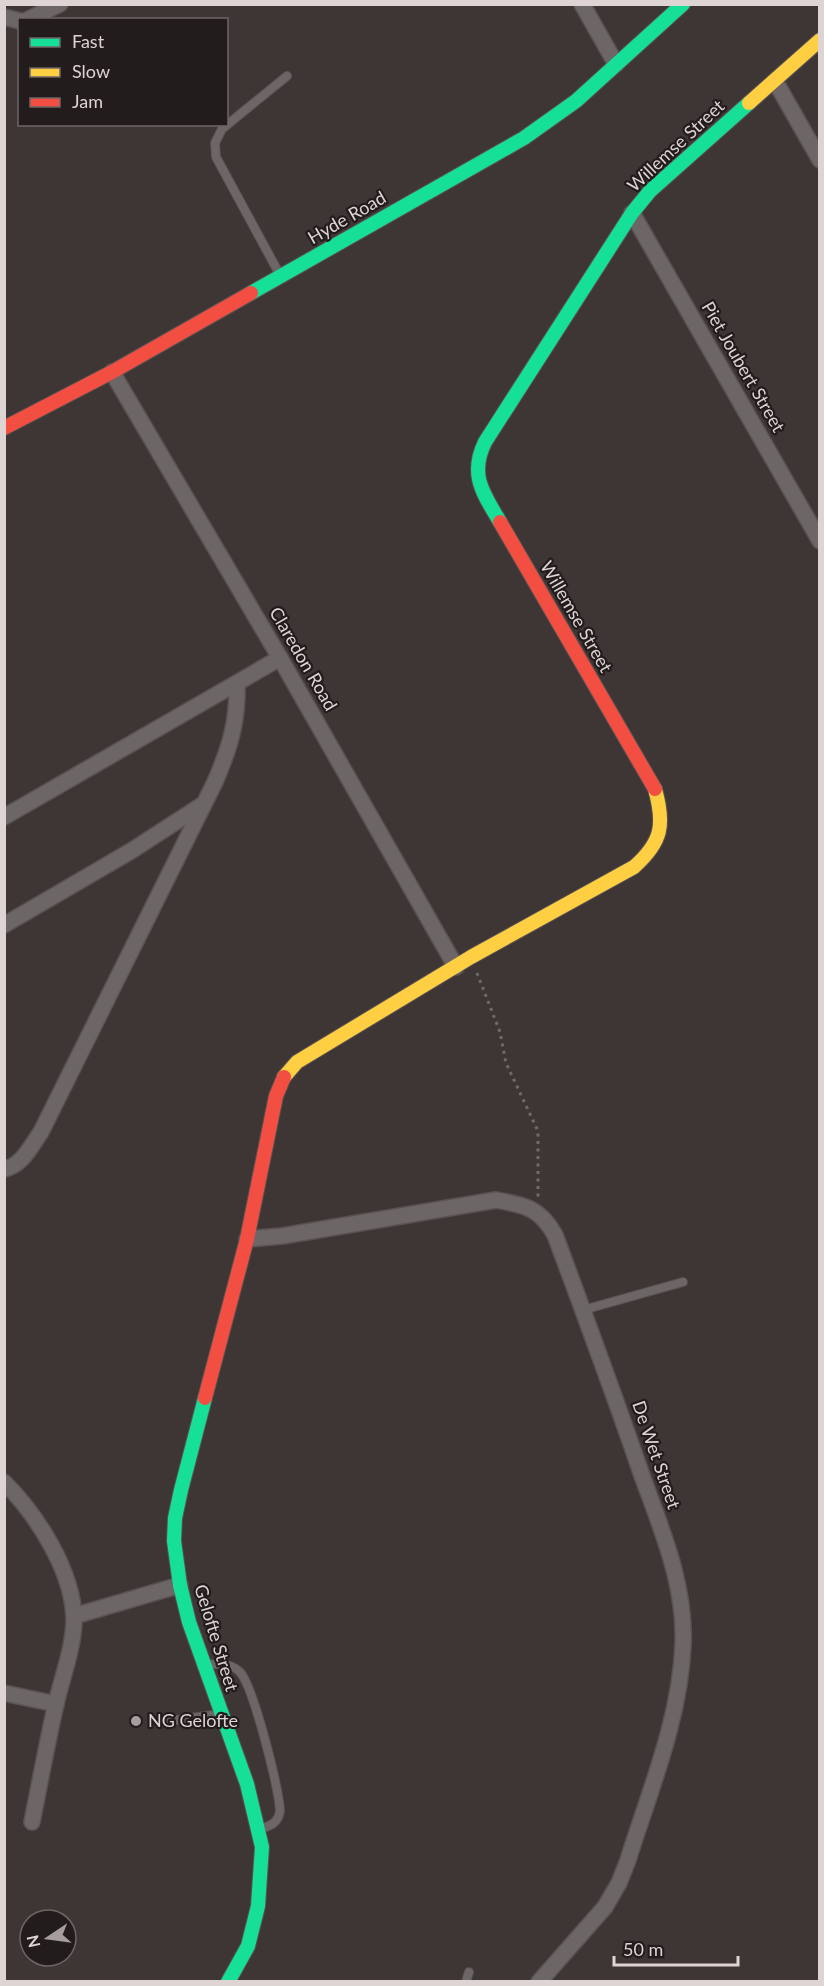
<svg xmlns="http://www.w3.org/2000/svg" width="824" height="1986" viewBox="0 0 824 1986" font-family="Lato,sans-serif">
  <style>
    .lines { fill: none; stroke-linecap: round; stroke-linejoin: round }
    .lane-casing { stroke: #595251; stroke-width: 10 }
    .street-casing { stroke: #595251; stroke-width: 18 }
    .fast-casing { stroke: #595251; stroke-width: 16 }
    .slow-casing { stroke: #595251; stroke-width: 16 }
    .jam-casing { stroke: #595251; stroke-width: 16 }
    .path { stroke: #706b6b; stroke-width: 3; stroke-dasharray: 3 4.5; stroke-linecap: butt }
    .lane { stroke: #6d6666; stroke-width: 8 }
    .street { stroke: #6d6666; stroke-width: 15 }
    .fast { stroke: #16e098; stroke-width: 14 }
    .slow { stroke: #ffcf43; stroke-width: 14 }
    .jam { stroke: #f24e42; stroke-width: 14 }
    .poi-dot { fill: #a69d9c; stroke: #231c1c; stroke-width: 2 }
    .labels { text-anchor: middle; stroke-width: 4.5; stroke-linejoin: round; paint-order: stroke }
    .street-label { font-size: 18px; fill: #ded4d3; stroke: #231c1c }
    .poi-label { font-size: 18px; fill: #ded4d3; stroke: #231c1c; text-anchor: start }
  </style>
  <rect width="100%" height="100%" fill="#3e3635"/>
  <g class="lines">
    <g class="lane-casing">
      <g id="lane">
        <polyline points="280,275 216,157 215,143 222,129 287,76"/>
        <polyline points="583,1310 683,1282"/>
        <path d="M205,1665c12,-2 26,-2 35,7 14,16 38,114 40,138 -1,13 -10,16 -20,19"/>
        <polyline points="162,1722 220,1714"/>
        <polyline points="466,1982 469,1972"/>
      </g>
    </g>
    <g class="street-casing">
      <g id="street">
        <polyline points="582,4 616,64"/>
        <polyline points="4,17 20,21"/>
        <polyline points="27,20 60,4"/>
        <polyline points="775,81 820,160"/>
        <polyline points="632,213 820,541"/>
        <polyline points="112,372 280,658 456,967"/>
        <polyline points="4,817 280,658"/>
        <polyline points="4,925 131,851 202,805"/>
        <path d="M4,1169c18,-3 27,-23 37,-37l174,-350c15,-35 23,-61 22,-99"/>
        <path d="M247,1239l35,-3 214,-36c29,5 44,8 59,35 29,78 58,156 85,235 20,56 46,114 43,175 -3,74 -33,145 -55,215l-9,23 -14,24 -66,75"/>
        <path d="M4,1482c33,33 69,89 70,137 0,28 -12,58 -18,85 -9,39 -16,78 -24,118"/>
        <polyline points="74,1616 180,1585"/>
        <polyline points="4,1693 56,1704"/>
      </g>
    </g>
    <g class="fast-casing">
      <g id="fast">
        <polyline points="251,293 524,138 576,101 683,4"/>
        <path d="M500,522c-17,-29 -31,-47 -15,-80l147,-229 18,-22 99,-88"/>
        <polyline points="205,1398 181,1490 175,1518 174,1541 180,1585 189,1622 247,1784 262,1847 258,1906 248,1946 228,1982"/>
      </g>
    </g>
    <g class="slow-casing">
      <g id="slow">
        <polyline points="749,103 820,40"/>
        <path d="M284,1077l13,-15 174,-105 163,-90c28,-25 31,-42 21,-78"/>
      </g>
    </g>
    <g class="jam-casing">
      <g id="jam">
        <polyline points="4,428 112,372 251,293"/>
        <polyline points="500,522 655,789"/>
        <polyline points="205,1398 247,1239 276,1096 284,1077"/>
      </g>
    </g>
    <polyline class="path" points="477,973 500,1032 506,1063 538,1131 538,1197"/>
    <use href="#lane" class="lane"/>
    <use href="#street" class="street"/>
    <use href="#fast" class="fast"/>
    <use href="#slow" class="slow"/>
    <use href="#jam" class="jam"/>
  </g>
  <circle class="poi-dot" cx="136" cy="1721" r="6"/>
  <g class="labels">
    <g class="street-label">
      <text transform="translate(676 146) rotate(-43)" y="6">Willemse Street</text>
      <text transform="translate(347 218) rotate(-30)" y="6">Hyde Road</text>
      <text transform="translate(743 367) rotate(60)" y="6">Piet Joubert Street</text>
      <text transform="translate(576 617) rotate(60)" y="6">Willemse Street</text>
      <text transform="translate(303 659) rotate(60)" y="6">Claredon Road</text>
      <text transform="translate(656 1455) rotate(71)" y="6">De Wet Street</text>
      <text transform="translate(216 1638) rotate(73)" y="6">Gelofte Street</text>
    </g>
    <g class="poi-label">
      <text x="148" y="1727">NG Gelofte</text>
    </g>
  </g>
  <rect width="824" height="1986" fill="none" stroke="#ded4d3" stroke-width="12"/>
  <rect x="18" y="18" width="210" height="108" fill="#231c1c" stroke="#6e6665" stroke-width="1.5"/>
  <rect x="30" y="38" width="30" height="9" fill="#16e098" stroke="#6e6665" stroke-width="1.5"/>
  <text x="72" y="48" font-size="18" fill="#ded4d3">Fast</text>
  <rect x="30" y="68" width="30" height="9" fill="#ffcf43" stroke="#6e6665" stroke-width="1.5"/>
  <text x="72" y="78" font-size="18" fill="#ded4d3">Slow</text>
  <rect x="30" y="98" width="30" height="9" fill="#f24e42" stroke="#6e6665" stroke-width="1.5"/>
  <text x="72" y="108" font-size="18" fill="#ded4d3">Jam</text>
  <g transform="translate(48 1938) rotate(257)"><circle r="28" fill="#231c1c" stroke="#6e6665" stroke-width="1.5"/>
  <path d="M0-4.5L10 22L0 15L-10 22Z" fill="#a69d9c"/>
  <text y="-9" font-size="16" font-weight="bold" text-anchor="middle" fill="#ded4d3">N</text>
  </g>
  <path d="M614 1956v9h124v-9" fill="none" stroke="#ded4d3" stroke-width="3"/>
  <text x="623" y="1956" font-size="18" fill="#ded4d3" stroke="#231c1c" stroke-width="4.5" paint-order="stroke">50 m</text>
</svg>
